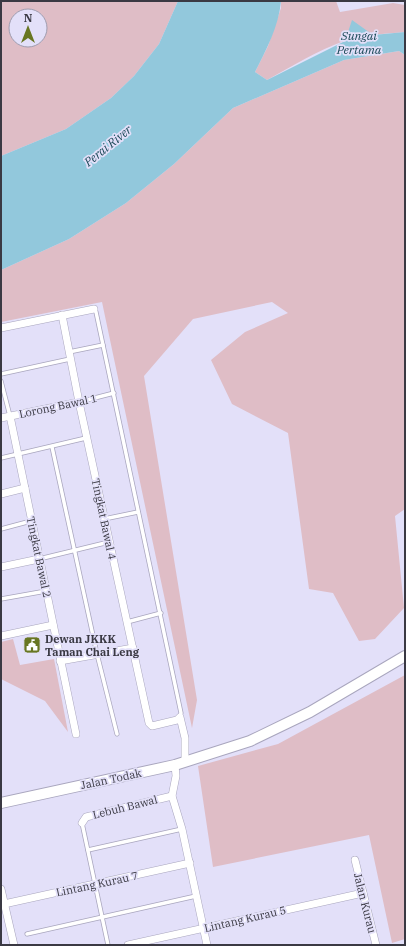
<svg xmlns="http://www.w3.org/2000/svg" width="406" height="946" viewBox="0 0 406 946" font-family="'IBM Plex Serif',serif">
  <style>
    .green { fill: #dfbdc6; fill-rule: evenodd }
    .water { fill: #92c8dc }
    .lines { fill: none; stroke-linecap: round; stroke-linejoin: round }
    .lane-casing { stroke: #a9a6be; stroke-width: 5 }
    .street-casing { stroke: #a9a6be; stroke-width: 8 }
    .secondary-casing { stroke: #a9a6be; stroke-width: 12 }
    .lane { stroke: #fff; stroke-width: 3.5 }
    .street { stroke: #fff; stroke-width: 7 }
    .secondary { stroke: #fff; stroke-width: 10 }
    .labels { text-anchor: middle; stroke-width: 3.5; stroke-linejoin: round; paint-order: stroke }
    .street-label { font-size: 11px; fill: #3a3943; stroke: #e3e0f9 }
    .poi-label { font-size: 11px; font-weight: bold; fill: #3a3943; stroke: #e3e0f9; text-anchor: start }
    .water-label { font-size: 12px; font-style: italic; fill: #1a4857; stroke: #e3e0f9 }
  </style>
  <rect width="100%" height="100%" fill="#e3e0f9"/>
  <g class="green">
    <path d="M1,1h177l-19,43 -25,32 -23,22 -45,31 -65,27zM16,16h24v24h-24z"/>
    <path d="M281,1h55l4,11 53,-9 12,2v27c-20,2 -42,2 -61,9 -27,10 -52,25 -77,39l-12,-8 13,-26 13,-38z"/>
    <polygon points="399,51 405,55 405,509 395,516 404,608 375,639 359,641 333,593 309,589 288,433 232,404 211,360 245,332 288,313 272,302 193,319 144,376 197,700 192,728 102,302 1,322 1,270 69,239 126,203 174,164 233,108 344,60"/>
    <polygon points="13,639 20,665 54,659 68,732 45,701 1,679 1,642"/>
    <polygon points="405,675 405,939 392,943 369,835 213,867 198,766 278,744"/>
  </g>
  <path class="water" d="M178,1h103c-2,25 -15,49 -26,71l12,8 78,-39 7,-21 21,15 32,-3v23l-6,-4 -55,9 -111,48 -59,56 -48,39 -57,36 -68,31v-114l65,-27 45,-31 23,-22 25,-32z"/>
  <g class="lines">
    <g class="lane-casing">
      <g id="lane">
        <polyline points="94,309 96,312 181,713 180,717"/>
        <polyline points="69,352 103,345"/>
        <polyline points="1,374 70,359"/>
        <polyline points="1,381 10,416"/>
        <polyline points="79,402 114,393"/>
        <polyline points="52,447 97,654 117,734"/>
        <polyline points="1,458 86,438"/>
        <polyline points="104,519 138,512"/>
        <polyline points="1,529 31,521"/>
        <polyline points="39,559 109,542"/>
        <polyline points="1,599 46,591"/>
        <polyline points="127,622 161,613"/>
        <polyline points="82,823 108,945"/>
        <polyline points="88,850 182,829"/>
        <polyline points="27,934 196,896"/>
      </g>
    </g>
    <g class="street-casing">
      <g id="street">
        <polyline points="62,315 79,402 149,723 152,726 177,720 180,717 185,738 185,757"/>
        <polyline points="1,328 94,309"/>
        <polyline points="10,416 76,734"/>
        <polyline points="1,418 79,402"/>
        <polyline points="1,494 25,488"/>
        <polyline points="1,567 39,559"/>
        <polyline points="1,636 53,625"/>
        <polyline points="60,661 133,648"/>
        <polyline points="175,765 176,776 172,796 182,829 207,945"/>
        <polyline points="82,823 86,817 172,796"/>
        <polyline points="355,860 376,945"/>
        <polyline points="1,889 14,945"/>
        <polyline points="4,904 190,863"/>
        <polyline points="128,945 363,893"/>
      </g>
    </g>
    <g class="secondary-casing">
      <polyline id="secondary" points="1,803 175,765 250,741 310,712 405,656"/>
    </g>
    <use href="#lane" class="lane"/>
    <use href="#street" class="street"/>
    <use href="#secondary" class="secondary"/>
  </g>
  <defs>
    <g id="civic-square" transform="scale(0.9)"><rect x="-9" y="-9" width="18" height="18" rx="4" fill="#687622" stroke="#e3e0f9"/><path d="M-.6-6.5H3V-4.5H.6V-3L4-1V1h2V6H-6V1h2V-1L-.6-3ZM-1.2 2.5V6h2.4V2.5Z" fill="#fff"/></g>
  </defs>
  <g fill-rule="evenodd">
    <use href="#civic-square" x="32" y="645"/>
  </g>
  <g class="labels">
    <g class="street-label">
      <text transform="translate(58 406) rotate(-12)" y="4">Lorong Bawal 1</text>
      <text transform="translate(104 519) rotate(78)" y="4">Tingkat Bawal 4</text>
      <text transform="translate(39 557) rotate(78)" y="4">Tingkat Bawal 2</text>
      <text transform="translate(111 779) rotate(-12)" y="4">Jalan Todak</text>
      <text transform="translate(125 807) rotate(-14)" y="4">Lebuh Bawal</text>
      <text transform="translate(97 884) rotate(-12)" y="4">Lintang Kurau 7</text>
      <text transform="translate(365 903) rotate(76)" y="4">Jalan Kurau</text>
      <text transform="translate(245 919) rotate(-13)" y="4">Lintang Kurau 5</text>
    </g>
    <g class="poi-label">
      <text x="45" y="643">Dewan JKKK<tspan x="45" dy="13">Taman Chai Leng</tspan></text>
    </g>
    <g class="water-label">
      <text x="359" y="40">Sungai<tspan x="359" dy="14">Pertama</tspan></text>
      <text transform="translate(108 146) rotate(-39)" y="4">Perai River</text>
    </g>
  </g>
  <rect width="406" height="946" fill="none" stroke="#3a3943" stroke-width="4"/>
  <g transform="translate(28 28)"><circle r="19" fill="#e3e0f9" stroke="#9f9db0"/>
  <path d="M0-3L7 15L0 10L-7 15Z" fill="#687622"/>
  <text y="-6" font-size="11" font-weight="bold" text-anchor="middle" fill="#3a3943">N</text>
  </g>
</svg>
